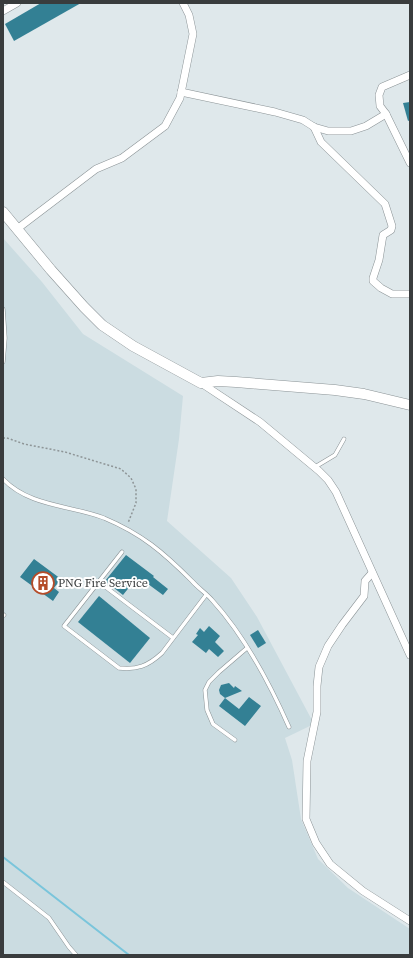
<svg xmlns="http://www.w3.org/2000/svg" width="413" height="958" viewBox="0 0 413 958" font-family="'Source Serif 4',serif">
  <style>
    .built { fill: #cbdce1 }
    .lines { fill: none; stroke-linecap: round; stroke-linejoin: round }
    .stream { stroke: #7ac5db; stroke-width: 2 }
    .building { fill: #338094 }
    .lane-casing { stroke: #8b9396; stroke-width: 4.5 }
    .street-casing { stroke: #8b9396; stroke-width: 8 }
    .secondary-casing { stroke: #8b9396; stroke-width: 11 }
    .path { stroke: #8e9597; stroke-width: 1.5; stroke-dasharray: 2 2; stroke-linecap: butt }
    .lane { stroke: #fff; stroke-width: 3.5 }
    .street { stroke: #fff; stroke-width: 7 }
    .secondary { stroke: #fff; stroke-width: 10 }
    .labels { text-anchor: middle; stroke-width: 4; stroke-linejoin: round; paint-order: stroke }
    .poi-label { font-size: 12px; fill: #393c3d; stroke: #fff; text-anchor: start }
  </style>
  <rect width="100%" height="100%" fill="#dfe8eb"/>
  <polygon class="built" points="3,238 42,282 83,334 183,396 179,439 167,521 231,578 257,617 314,724 285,738 292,760 301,819 318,859 348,888 410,929 410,955 3,955"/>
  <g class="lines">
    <polyline class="stream" points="3,857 129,955"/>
  </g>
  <g class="building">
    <polygon points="41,3 81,3 14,41 5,24"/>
    <polygon points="410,102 410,120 408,121 403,103"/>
    <polygon points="126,555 154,576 153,577 168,589 163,595 148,584 145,588 135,580 123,595 105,581"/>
    <polygon points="34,559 61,579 54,588 59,592 53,601 20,577"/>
    <polygon points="99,596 150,638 130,663 78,622"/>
    <polygon points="209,626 220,636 215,642 224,651 218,657 209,649 206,653 192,642 198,635 196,634 200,628 204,632"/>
    <polygon points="258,630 266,643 258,648 250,635"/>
    <polygon points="229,683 234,688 235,686 242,691 225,698 220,694 219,690 221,685"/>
    <polygon points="249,697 261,706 245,726 219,706 225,698 239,709"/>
  </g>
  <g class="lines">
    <g class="lane-casing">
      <g id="lane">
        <polyline points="3,309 5,338 3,362"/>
        <polyline points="315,467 335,455 344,439"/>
        <path d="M3,479c27,28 67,26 101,39 38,16 59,34 88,63 6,7 14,12 20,19 32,35 58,84 77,127"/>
        <path d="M122,552l-58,74 55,42c18,2 29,-2 43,-15l44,-58"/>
        <polyline points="99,582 173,638"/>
        <polyline points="3,616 4,615"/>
        <polyline points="235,740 213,724 207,710 205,690 209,682 219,672 247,648"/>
        <polyline points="3,882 49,918 69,947 76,955"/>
      </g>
    </g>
    <g class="street-casing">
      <g id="street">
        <polyline points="3,11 17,3"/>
        <polyline points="410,75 382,87 379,95 380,106 386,114 410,163"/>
        <polyline points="181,92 275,112 303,120 314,127 328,131 351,131 366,126 386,114"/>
        <polyline points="314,127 321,142 385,204 392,226 391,230 383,235 379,260 373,278 373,281 381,288 392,294 410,294"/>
        <polyline points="17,229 96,169 122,158 165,126 180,98 193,34 189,15 183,3"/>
        <polyline points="201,383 260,422 319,471 328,480 336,492 410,655"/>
        <polyline points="372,573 365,581 364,596 342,625 328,646 319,667 317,686 317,712 307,761 306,819 316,843 330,864 363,891 410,921"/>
      </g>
    </g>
    <g class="secondary-casing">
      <polyline id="secondary" points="3,212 51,270 84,307 102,325 133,346 201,383 218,381 236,382 335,390 364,394 410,405"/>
    </g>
    <polyline class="path" points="3,438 7,438 24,444 65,452 121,469 131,478 136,489 136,503 128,523"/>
    <use href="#lane" class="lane"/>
    <use href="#street" class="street"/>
    <use href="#secondary" class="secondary"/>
  </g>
  <defs>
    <g id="building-ring" transform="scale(1.15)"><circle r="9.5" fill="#fff" stroke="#b44c29" stroke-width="1.5"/><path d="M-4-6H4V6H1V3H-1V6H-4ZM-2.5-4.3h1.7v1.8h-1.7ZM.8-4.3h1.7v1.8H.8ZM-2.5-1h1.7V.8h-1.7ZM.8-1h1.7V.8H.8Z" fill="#b44c29"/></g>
  </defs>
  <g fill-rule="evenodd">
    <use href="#building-ring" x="43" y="583"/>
  </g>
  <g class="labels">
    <g class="poi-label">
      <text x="58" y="587">PNG Fire Service</text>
    </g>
  </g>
  <rect width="413" height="958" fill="none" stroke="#393c3d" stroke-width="8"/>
</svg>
